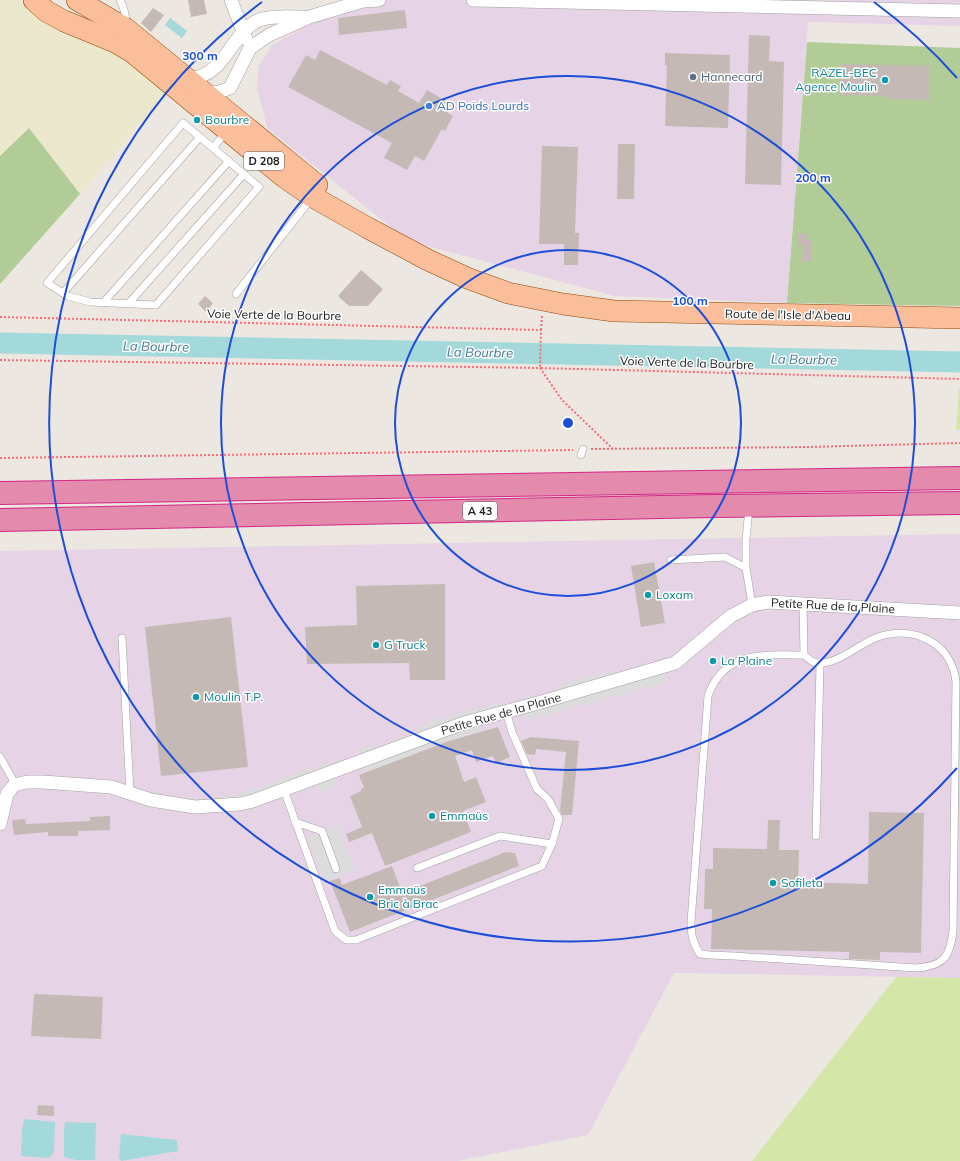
<svg xmlns="http://www.w3.org/2000/svg" width="960" height="1161" viewBox="0 0 960 1161" font-family="Mulish,sans-serif">
  <style>
    .industrial { fill: #e6d4e6 }
    .farmland { fill: #ece8cd }
    .grass { fill: #d4e7a8 }
    .forest { fill: #b1cc97 }
    .parking { fill: #dcdcdc }
    .water { fill: #a3d9db }
    .lines { fill: none; stroke-linecap: round; stroke-linejoin: round }
    .river { stroke: #a3d9db; stroke-width: 21 }
    .building { fill: #c5b9b6 }
    .service-casing { stroke: #a0a0a0; stroke-width: 8 }
    .minor-casing { stroke: #a0a0a0; stroke-width: 14 }
    .primary-casing { stroke: #914603; stroke-width: 22 }
    .motorway-casing { stroke: #d32785; stroke-width: 24 }
    .path { stroke: #f76a78; stroke-width: 2; stroke-dasharray: 2 2; stroke-linecap: butt }
    .service { stroke: #fff; stroke-width: 7 }
    .minor { stroke: #fff; stroke-width: 13 }
    .primary { stroke: #fabe9b; stroke-width: 21 }
    .motorway { stroke: #e48aad; stroke-width: 22 }
    .ring { fill: none; stroke: #1d4ed8; stroke-width: 2 }
    .service-dot { fill: #5c6f8a; stroke: #fff; stroke-width: 1.5 }
    .culture-dot { fill: #0f9aa8; stroke: #fff; stroke-width: 1.5 }
    .shop-dot { fill: #3f7fe0; stroke: #fff; stroke-width: 1.5 }
    .labels { text-anchor: middle; stroke-width: 3; stroke-linejoin: round; paint-order: stroke }
    .shield { fill: #fff; stroke: #606060; stroke-width: 1 }
    .shield-label { font-size: 11px; font-weight: bold; fill: #1c1c1c }
    .culture-label { font-size: 12px; fill: #0d838f; stroke: #fff; text-anchor: start }
    .service-label { font-size: 12px; fill: #4e5e75; stroke: #fff; text-anchor: start }
    .shop-label { font-size: 12px; fill: #366cbe; stroke: #fff; text-anchor: start }
    .street-label { font-size: 12px; fill: #1c1c1c; stroke: #fff }
    .water-label { font-size: 13px; font-style: italic; fill: #427a92; stroke: #fff }
    .centre { fill: #1d4ed8; stroke: #fff; stroke-width: 2 }
    .ring-label { font-size: 12px; text-anchor: middle; font-weight: bold; fill: #1d4ed8; stroke: #fff; stroke-width: 3; stroke-linejoin: round; paint-order: stroke }
  </style>
  <rect width="100%" height="100%" fill="#ede7e2"/>
  <g class="industrial">
    <polygon points="365,0 960,0 960,26 808,22 787,303 615,296 408,241 267,128 257,87 259,66 272,45 302,28"/>
    <polygon points="960,534 960,978 674,973 588,1135 457,1161 0,1161 0,551"/>
  </g>
  <polygon class="farmland" points="0,0 20,0 56,29 93,43 103,48 127,61 169,90 80,194 29,128 0,156"/>
  <g class="grass">
    <polygon points="959,389 960,389 960,430 956,430"/>
    <polygon points="896,977 960,978 960,1161 752,1161"/>
  </g>
  <g class="forest">
    <polygon points="807,42 960,48 960,306 787,303"/>
    <polygon points="29,128 80,194 0,284 0,156"/>
  </g>
  <g class="parking">
    <polygon points="614,670 616,674 557,690 556,686"/>
    <polygon points="667,672 663,683 523,721 529,709"/>
    <polygon points="497,703 499,708 439,724 419,732 416,728 437,720"/>
    <polygon points="478,725 480,732 449,741 366,772 363,766"/>
    <polygon points="381,743 383,747 358,756 357,751"/>
    <polygon points="330,762 331,766 260,793 239,799 211,803 212,798 237,795"/>
    <polygon points="334,777 337,785 321,792 317,784"/>
    <polygon points="338,826 355,870 324,881 308,838"/>
  </g>
  <g class="water">
    <polygon points="170,18 187,31 182,38 165,25"/>
    <polygon points="24,1119 55,1122 54,1152 49,1158 21,1156 22,1131"/>
    <polygon points="65,1122 96,1123 95,1160 76,1160 64,1157 64,1133"/>
    <polygon points="121,1134 177,1140 178,1151 121,1161 119,1157"/>
  </g>
  <g class="lines">
    <polyline class="river" points="0,343 960,362"/>
  </g>
  <g class="building">
    <polygon points="188,0 204,0 207,14 191,17"/>
    <polygon points="153,8 164,15 151,32 141,23"/>
    <polygon points="405,10 407,28 339,35 338,18"/>
    <polygon points="749,35 770,36 769,61 784,62 781,185 745,184"/>
    <polygon points="320,50 387,85 390,80 401,86 398,91 419,103 427,90 446,101 448,113 453,116 445,131 442,129 424,161 415,156 407,170 384,158 392,143 288,87 306,55 315,60"/>
    <polygon points="665,53 730,55 728,128 665,126 667,65 665,65"/>
    <polygon points="841,64 930,66 929,100 886,99 885,96 840,95"/>
    <polygon points="618,144 635,144 634,199 617,199"/>
    <polygon points="542,146 578,147 575,233 579,233 578,265 564,265 564,244 539,244"/>
    <polygon points="797,233 807,234 807,240 812,240 811,262 802,261 803,246 797,246"/>
    <polygon points="361,270 383,289 368,306 349,306 338,296"/>
    <polygon points="205,296 213,303 206,312 198,304"/>
    <polygon points="654,562 665,623 641,627 631,566"/>
    <polygon points="445,584 445,680 410,680 409,663 307,664 305,627 357,625 356,586"/>
    <polygon points="231,617 248,767 161,776 145,627"/>
    <polygon points="498,727 510,757 496,763 493,756 476,762 472,750 455,756 464,782 476,777 486,802 463,811 471,832 385,866 372,833 349,842 346,834 362,827 350,796 361,791 361,789 364,788 359,775 449,741"/>
    <polygon points="531,737 579,741 572,815 562,815 560,811 566,752 536,749 535,755 527,754 521,741"/>
    <polygon points="869,812 924,813 921,953 880,952 880,960 849,959 849,952 711,949 712,909 704,909 705,869 713,869 713,848 767,849 768,820 780,820 779,850 799,850 798,882 868,884"/>
    <polygon points="110,816 110,830 78,831 78,836 48,836 48,832 14,835 12,820 25,819 26,824 48,823 90,821 90,817"/>
    <polygon points="506,852 515,853 519,866 350,932 330,881 340,878 342,885 392,866 402,893"/>
    <polygon points="34,994 103,997 101,1039 31,1036"/>
    <polygon points="38,1105 54,1106 54,1116 37,1115"/>
  </g>
  <g class="lines">
    <g class="service-casing">
      <g id="service">
        <path d="M120,0c4,8 7,16 5,25"/>
        <polyline points="213,148 183,123 47,283 68,296 90,302 156,305 259,187 213,148 226,132"/>
        <polyline points="63,293 200,137"/>
        <polyline points="236,294 311,199"/>
        <polyline points="103,303 229,161"/>
        <polyline points="128,304 244,174"/>
        <polyline points="581,455 583,449"/>
        <polyline points="749,507 746,540 746,568 752,605"/>
        <polyline points="671,560 725,557 746,568"/>
        <path d="M803,603l1,52c5,4 9,9 16,8 20,0 40,-20 58,-26 36,-12 74,6 78,45l-3,249c-3,27 -10,35 -37,37l-182,-12 -24,-1 -10,-1c-7,-11 -9,-19 -9,-32l17,-226c16,-46 56,-41 96,-41"/>
        <polyline points="122,638 130,793"/>
        <polyline points="0,757 12,778 14,785"/>
        <polyline points="284,790 335,931 346,940 356,940 542,866 552,844 559,819 548,799 537,789 512,732 506,711"/>
        <polyline points="295,822 322,831 336,869"/>
        <polyline points="816,836 820,663"/>
        <polyline points="417,868 500,836 552,844"/>
      </g>
    </g>
    <g class="minor-casing">
      <g id="minor">
        <polyline points="231,0 246,39"/>
        <polyline points="473,0 960,11"/>
        <path d="M185,77c4,0 9,1 13,0 27,-7 34,-41 57,-55 11,-7 36,-5 49,-5"/>
        <polyline points="202,93 219,92 230,88 250,48 269,35 309,17 363,1 379,0"/>
        <polyline points="0,824 7,794 14,785 27,782 43,782 111,787 151,800 195,807 240,804 253,801 464,723 538,703 675,663 731,616 752,605 768,602 960,613"/>
      </g>
    </g>
    <g class="primary-casing">
      <g id="primary">
        <polyline points="34,0 46,11 64,21 115,42 132,52 284,177 313,197 368,228 428,260 467,278 508,293 563,304 614,311 960,318"/>
        <polyline points="77,0 125,28 317,185"/>
      </g>
    </g>
    <g class="motorway-casing">
      <g id="motorway">
        <polyline points="0,493 960,478"/>
        <polyline points="0,520 713,506 960,503"/>
      </g>
    </g>
    <g class="path">
      <polyline points="0,317 541,330 540,368 960,379"/>
      <polyline points="541,330 542,315"/>
      <polyline points="0,360 540,368 562,400 613,449"/>
      <polyline points="591,449 808,447 960,443"/>
      <polyline points="0,458 573,450"/>
    </g>
    <use href="#service" class="service"/>
    <use href="#minor" class="minor"/>
    <use href="#primary" class="primary"/>
    <use href="#motorway" class="motorway"/>
  </g>
  <g class="ring">
    <circle cx="568" cy="423" r="173"/>
    <circle cx="568" cy="423" r="347"/>
    <path d="M957 768A520 520 0 1 1 262 2M874 2A520 520 0 0 1 957 78"/>
  </g>
  <circle class="service-dot" cx="693" cy="77" r="4"/>
  <g class="culture-dot">
    <circle cx="885" cy="80" r="4"/>
    <circle cx="197" cy="120" r="4"/>
    <circle cx="648" cy="595" r="4"/>
    <circle cx="376" cy="645" r="4"/>
    <circle cx="713" cy="661" r="4"/>
    <circle cx="196" cy="697" r="4"/>
    <circle cx="432" cy="816" r="4"/>
    <circle cx="773" cy="883" r="4"/>
    <circle cx="370" cy="897" r="4"/>
  </g>
  <circle class="shop-dot" cx="429" cy="106" r="4"/>
  <g class="labels">
    <g class="shield">
      <rect x="244" y="152" width="40" height="18" rx="3"/>
      <rect x="463" y="502" width="34" height="18" rx="3"/>
    </g>
    <g class="shield-label">
      <text x="264" y="165">D 208</text>
      <text x="480" y="515">A 43</text>
    </g>
    <g class="culture-label">
      <text x="877" y="77" text-anchor="end">RAZEL-BEC<tspan x="877" dy="14">Agence Moulin</tspan></text>
      <text x="205" y="124">Bourbre</text>
      <text x="656" y="599">Loxam</text>
      <text x="384" y="649">G Truck</text>
      <text x="721" y="665">La Plaine</text>
      <text x="204" y="701">Moulin T.P.</text>
      <text x="440" y="820">Emmaüs</text>
      <text x="781" y="887">Sofileta</text>
      <text x="378" y="894">Emmaüs<tspan x="378" dy="14">Bric à Brac</tspan></text>
    </g>
    <g class="service-label">
      <text x="701" y="81">Hannecard</text>
    </g>
    <g class="shop-label">
      <text x="437" y="110">AD Poids Lourds</text>
    </g>
    <g class="street-label">
      <text transform="translate(274 315) rotate(1)" y="4">Voie Verte de la Bourbre</text>
      <text transform="translate(788 315) rotate(1)" y="4">Route de l'Isle d'Abeau</text>
      <text transform="translate(687 363) rotate(2)" y="4">Voie Verte de la Bourbre</text>
      <text transform="translate(833 606) rotate(3)" y="4">Petite Rue de la Plaine</text>
      <text transform="translate(501 714) rotate(-16)" y="4">Petite Rue de la Plaine</text>
    </g>
    <g class="water-label">
      <text transform="translate(156 346) rotate(1)" y="5">La Bourbre</text>
      <text transform="translate(480 352) rotate(1)" y="5">La Bourbre</text>
      <text transform="translate(804 359) rotate(1)" y="5">La Bourbre</text>
    </g>
  </g>
  <circle cx="568" cy="423" r="6" class="centre"/>
  <g class="ring-label">
    <text x="200" y="60">300 m</text>
    <text x="813" y="182">200 m</text>
    <text x="690" y="305">100 m</text>
  </g>
</svg>
